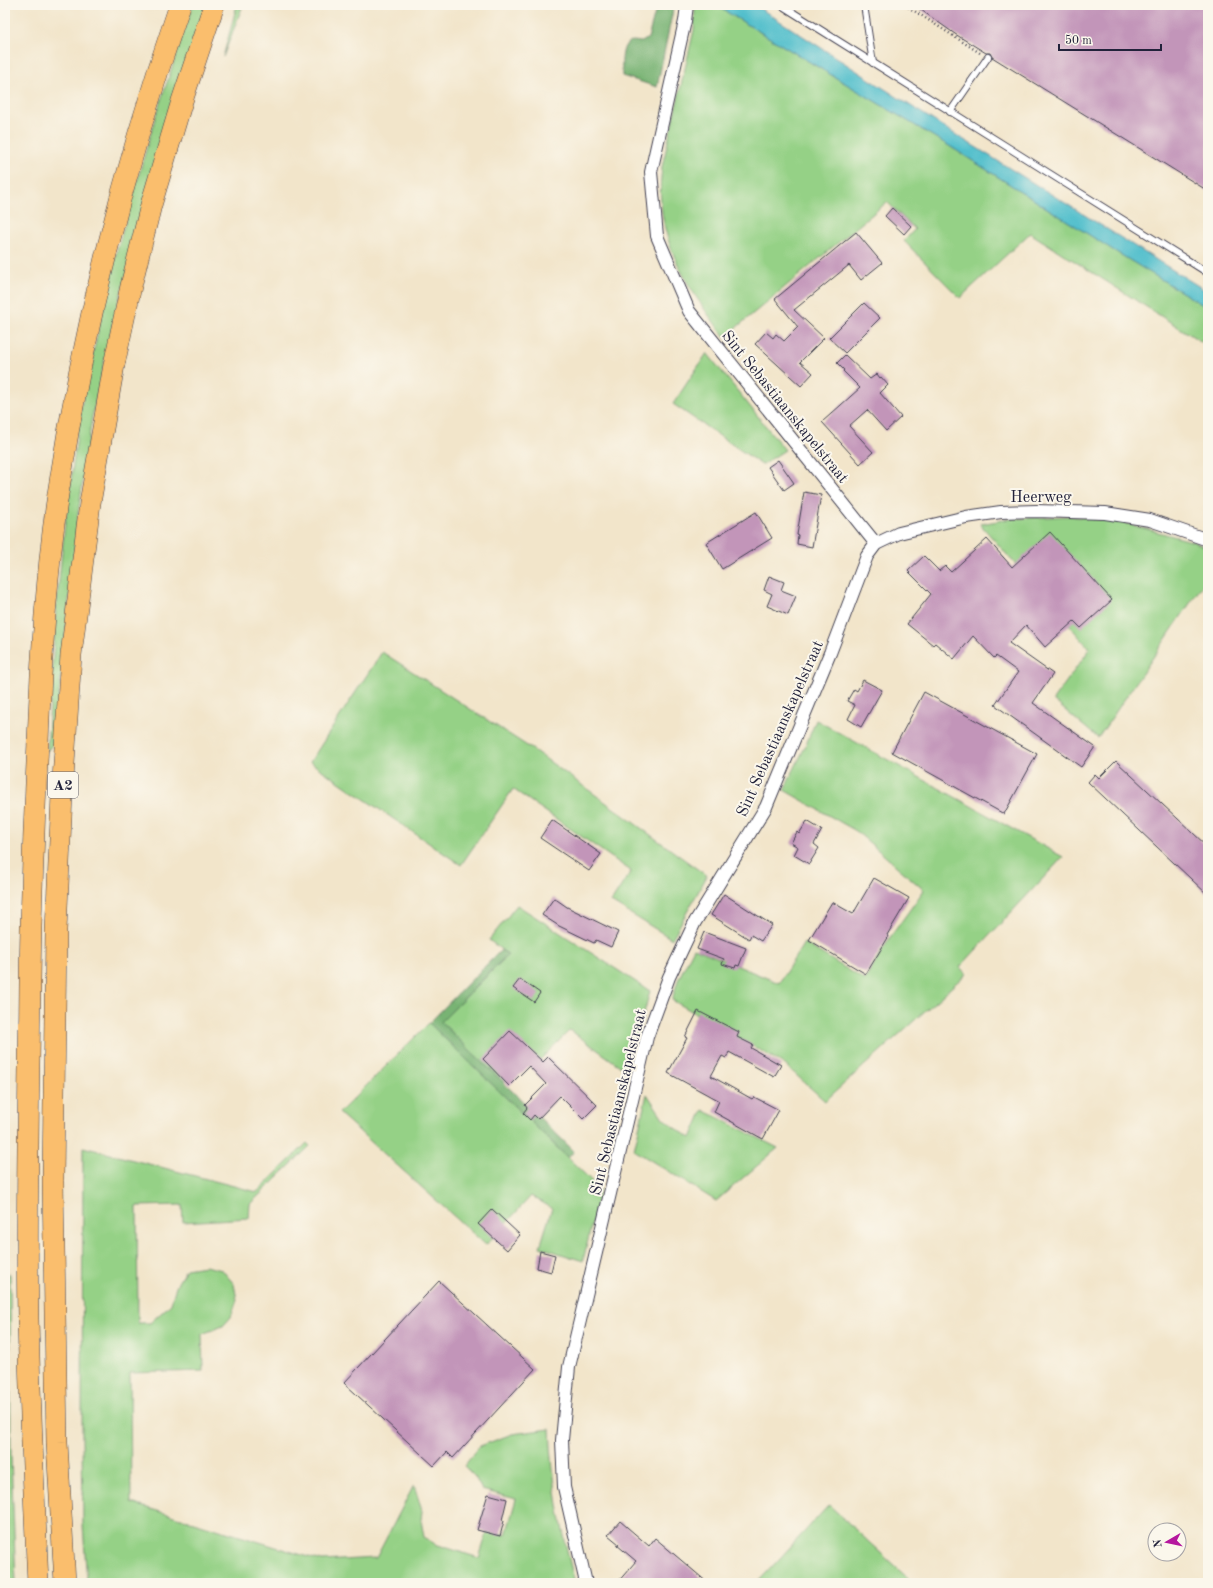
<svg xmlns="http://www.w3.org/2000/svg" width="1213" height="1588" viewBox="0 0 1213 1588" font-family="'Old Standard TT',serif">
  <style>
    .green { fill: #95d186; stroke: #5c7a60 }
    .forest { fill: #78b373; stroke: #4d6a57 }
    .water { fill: #53bfcc; stroke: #3a7084 }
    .building { fill: #c295b9 }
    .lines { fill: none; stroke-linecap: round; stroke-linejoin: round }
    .lane-casing { stroke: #413f50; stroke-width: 8 }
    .street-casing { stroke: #413f50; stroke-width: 14 }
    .highway-casing { stroke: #413f50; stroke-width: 22 }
    .path { stroke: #413f50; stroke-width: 2.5; stroke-dasharray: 1 3; stroke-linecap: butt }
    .lane { stroke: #fff; stroke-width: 6 }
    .street { stroke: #fff; stroke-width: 12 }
    .highway { stroke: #fabe6d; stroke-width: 21 }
    .labels { text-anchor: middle; stroke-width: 4; stroke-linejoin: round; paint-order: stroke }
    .shield { fill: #fbf7ec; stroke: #636270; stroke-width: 1 }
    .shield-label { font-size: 15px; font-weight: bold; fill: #22223b }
    .street-label { font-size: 16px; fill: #22223b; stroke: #fbf7ec }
  </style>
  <rect width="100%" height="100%" fill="#fbf7ec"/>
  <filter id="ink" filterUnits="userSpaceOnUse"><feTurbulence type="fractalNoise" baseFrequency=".025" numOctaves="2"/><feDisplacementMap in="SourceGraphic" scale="8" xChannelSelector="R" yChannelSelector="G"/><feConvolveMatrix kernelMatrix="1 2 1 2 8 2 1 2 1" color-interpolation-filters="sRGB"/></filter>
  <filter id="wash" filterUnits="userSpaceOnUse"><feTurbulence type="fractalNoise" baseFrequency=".012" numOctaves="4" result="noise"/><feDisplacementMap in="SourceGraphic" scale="16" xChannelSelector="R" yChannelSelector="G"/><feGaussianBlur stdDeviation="0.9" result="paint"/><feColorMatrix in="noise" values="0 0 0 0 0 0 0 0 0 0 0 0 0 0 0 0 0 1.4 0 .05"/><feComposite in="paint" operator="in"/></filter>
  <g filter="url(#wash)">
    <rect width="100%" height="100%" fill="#f2e5ca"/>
    <g class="green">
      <polygon points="193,5 207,5 115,313 92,417 78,514 54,743 47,751 56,609 65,524 81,407 114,261 157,112"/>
      <polygon points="237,5 243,5 223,57"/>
      <path d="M695,5h20l236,142 162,103 95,58v38l-178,-113 -70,65 -56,-57 11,-12 -28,-27 -162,135c-40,-52 -72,-101 -63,-170l32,-137z"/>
      <polygon points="707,353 785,450 762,465 673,404"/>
      <polygon points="1069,516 1121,522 1195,542 1208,548 1208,577 1098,738 1053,700 1090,649 980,524 1009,519"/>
      <polygon points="382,652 535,751 707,876 672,939 611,902 631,871 513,789 461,865 310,762"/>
      <polygon points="816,720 1063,857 960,967 966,974 825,1101 784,1064 672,1000 678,980 694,948 779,983 804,943 865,980 891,936 924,890 856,831 784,790 805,747"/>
      <polygon points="517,905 650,991 628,1072 570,1030 534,1066 526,1060 504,1083 441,1022 508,955 489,940"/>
      <polygon points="429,1023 600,1189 583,1261 540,1247 552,1208 531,1196 486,1245 339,1113"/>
      <polygon points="647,1094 663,1118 675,1128 691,1138 703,1110 778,1148 716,1201 634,1150"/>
      <path d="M307,1143l3,3 -60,58 -1,14 -66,4 -1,-17 -45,1 1,117h12l21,-19 5,-18 10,-17 19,-3 17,4 12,14 3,16 -6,17 -8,9 -21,8 1,37 -73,2 1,130 191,58 54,-3 38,-73 8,26 -1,9 3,17 11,7 44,14 9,-28 18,5 10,-36 -34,-9 -7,-13 -11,-11 16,-20 32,-12 38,-5c2,53 12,103 25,154h-488l-4,-58 -1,-88 1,-290 174,45z"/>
      <polygon points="10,1274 11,1457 16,1583 5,1583 5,1275"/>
      <polygon points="829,1505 913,1583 757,1583"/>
    </g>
    <g class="forest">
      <path d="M657,5h17l-17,82 -35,-11c0,-9 -2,-29 7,-34 4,-2 9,0 13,0l6,-4z"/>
      <polygon points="501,950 508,954 441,1022 574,1151 568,1158 429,1023"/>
    </g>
    <polygon class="water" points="720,5 755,5 945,128 1208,292 1208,308 1113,250 951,147 720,8"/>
    <g id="blocks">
      <g class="building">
        <polygon points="914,5 1208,5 1208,191 992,57 990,53 986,53 955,34"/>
        <polygon points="892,208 911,226 904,234 885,216"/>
        <polygon points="856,232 882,263 861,280 849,265 794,310 824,338 800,362 813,373 801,386 755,344 766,332 773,338 776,334 784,341 798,327 775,299"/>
        <polygon points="864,303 880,318 845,353 829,338"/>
        <polygon points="845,355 870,379 877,374 880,378 881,377 888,385 880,393 901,417 886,431 867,410 849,426 873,452 860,464 822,422 860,388 843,371 844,370 837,363"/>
        <polygon points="778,460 794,483 784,490 768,467"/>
        <polygon points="804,492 821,495 812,547 797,544 798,535 797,535"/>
        <polygon points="756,512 772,538 722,569 706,543"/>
        <polygon points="1050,532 1112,600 1081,628 1074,621 1045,647 1026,625 1009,643 1053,674 1033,703 1095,747 1081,767 995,705 1018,672 996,656 994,658 973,636 954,659 935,643 933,645 907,624 931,594 908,571 924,556 939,571 945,566 951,572 987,539 1012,567"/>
        <polygon points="769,576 784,582 781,590 796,596 788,615 767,606 772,594 764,590"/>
        <polygon points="863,680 882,690 861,727 848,719 855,705 847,701 854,689 857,691"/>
        <polygon points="924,692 1037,754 1004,814 892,752"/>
        <polygon points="1116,761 1208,847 1208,895 1088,782 1095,774 1099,778"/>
        <polygon points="552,820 601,854 589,871 540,838"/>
        <polygon points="807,821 822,830 814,844 819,848 809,864 794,855 798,847 791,843 797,832 799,834"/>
        <polygon points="874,878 909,898 887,935 889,936 866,974 809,940 832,902 853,914"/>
        <polygon points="724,894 772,925 761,941 751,935 749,939 711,915"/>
        <polygon points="554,898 567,907 618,932 611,947 596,940 594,943 559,926 542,915"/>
        <polygon points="704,932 746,948 739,966 736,965 735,968 722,964 724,959 697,949"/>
        <polygon points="520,979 540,993 534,1002 513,988"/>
        <polygon points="698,1011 739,1032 737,1037 753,1045 751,1048 781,1065 774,1077 729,1052 726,1058 722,1056 711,1076 752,1099 754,1097 779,1110 763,1139 714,1112 719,1101 668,1073 687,1038 685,1037"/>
        <polygon points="510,1031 543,1062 548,1057 597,1105 583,1119 560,1096 538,1119 534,1115 530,1120 523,1113 527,1108 525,1105 546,1084 529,1066 509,1086 483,1059"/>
        <polygon points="492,1209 520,1235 507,1250 478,1224"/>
        <polygon points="540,1251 555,1255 551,1272 537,1268"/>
        <polygon points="439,1281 535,1369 453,1458 447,1452 434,1466 344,1383"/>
        <polygon points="488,1494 507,1499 502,1520 504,1521 500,1536 477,1530"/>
        <polygon points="620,1521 649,1546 655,1538 708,1583 617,1583 636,1561 617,1545 619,1544 608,1535"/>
      </g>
    </g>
  </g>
  <g filter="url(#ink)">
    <use href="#blocks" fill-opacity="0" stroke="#413f50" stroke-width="1"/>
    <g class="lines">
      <g class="lane-casing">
        <g id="lane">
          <polyline points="781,5 1208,273"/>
          <polyline points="864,5 873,63"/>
          <polyline points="950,112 988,57"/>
        </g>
      </g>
      <g class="street-casing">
        <g id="street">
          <polyline points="687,5 685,21 651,172 657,236 689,311 876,544"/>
          <polyline points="586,1583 564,1487 562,1440 569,1367 647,1037 669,977 695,922 766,807 830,653 867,556 876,544 899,533 966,517 1001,512 1036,511 1105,513 1150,520 1208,540"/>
        </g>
      </g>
      <g class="highway-casing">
        <g id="highway">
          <path d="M38,1583c-4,-88 -8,-176 -10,-264 -2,-113 1,-225 2,-337 1,-80 4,-160 8,-240 3,-83 8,-166 20,-248 25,-166 67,-330 122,-489"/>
          <polyline points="65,1583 57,1443 53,1181 56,930 62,795 71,655 90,503 114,365 131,286 151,205 182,101 214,5"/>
        </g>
      </g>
      <polyline class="path" points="905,5 980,53"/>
      <use href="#lane" class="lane"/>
      <use href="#street" class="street"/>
      <use href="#highway" class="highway"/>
    </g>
  </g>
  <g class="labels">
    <rect class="shield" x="48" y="772" width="30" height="26" rx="3"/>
    <g class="shield-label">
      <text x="63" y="790">A2</text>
    </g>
    <g class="street-label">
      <text transform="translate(786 406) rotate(51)" y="6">Sint Sebastiaanskapelstraat</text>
      <text x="1041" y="502">Heerweg</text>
      <text transform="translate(779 728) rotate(-66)" y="6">Sint Sebastiaanskapelstraat</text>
      <text transform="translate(617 1102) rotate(-76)" y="6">Sint Sebastiaanskapelstraat</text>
    </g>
  </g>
  <rect width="1213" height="1588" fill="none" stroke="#fbf7ec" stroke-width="20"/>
  <g transform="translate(1167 1542) rotate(261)"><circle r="19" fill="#fbf7ec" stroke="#a4a2a5"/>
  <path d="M0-3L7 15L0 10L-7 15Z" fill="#b5179e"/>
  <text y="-6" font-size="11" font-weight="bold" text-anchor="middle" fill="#22223b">N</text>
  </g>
  <path d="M1059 44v6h102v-6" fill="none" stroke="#22223b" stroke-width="2"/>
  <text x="1065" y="44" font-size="12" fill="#22223b" stroke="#fbf7ec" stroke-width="3" paint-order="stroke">50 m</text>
</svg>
